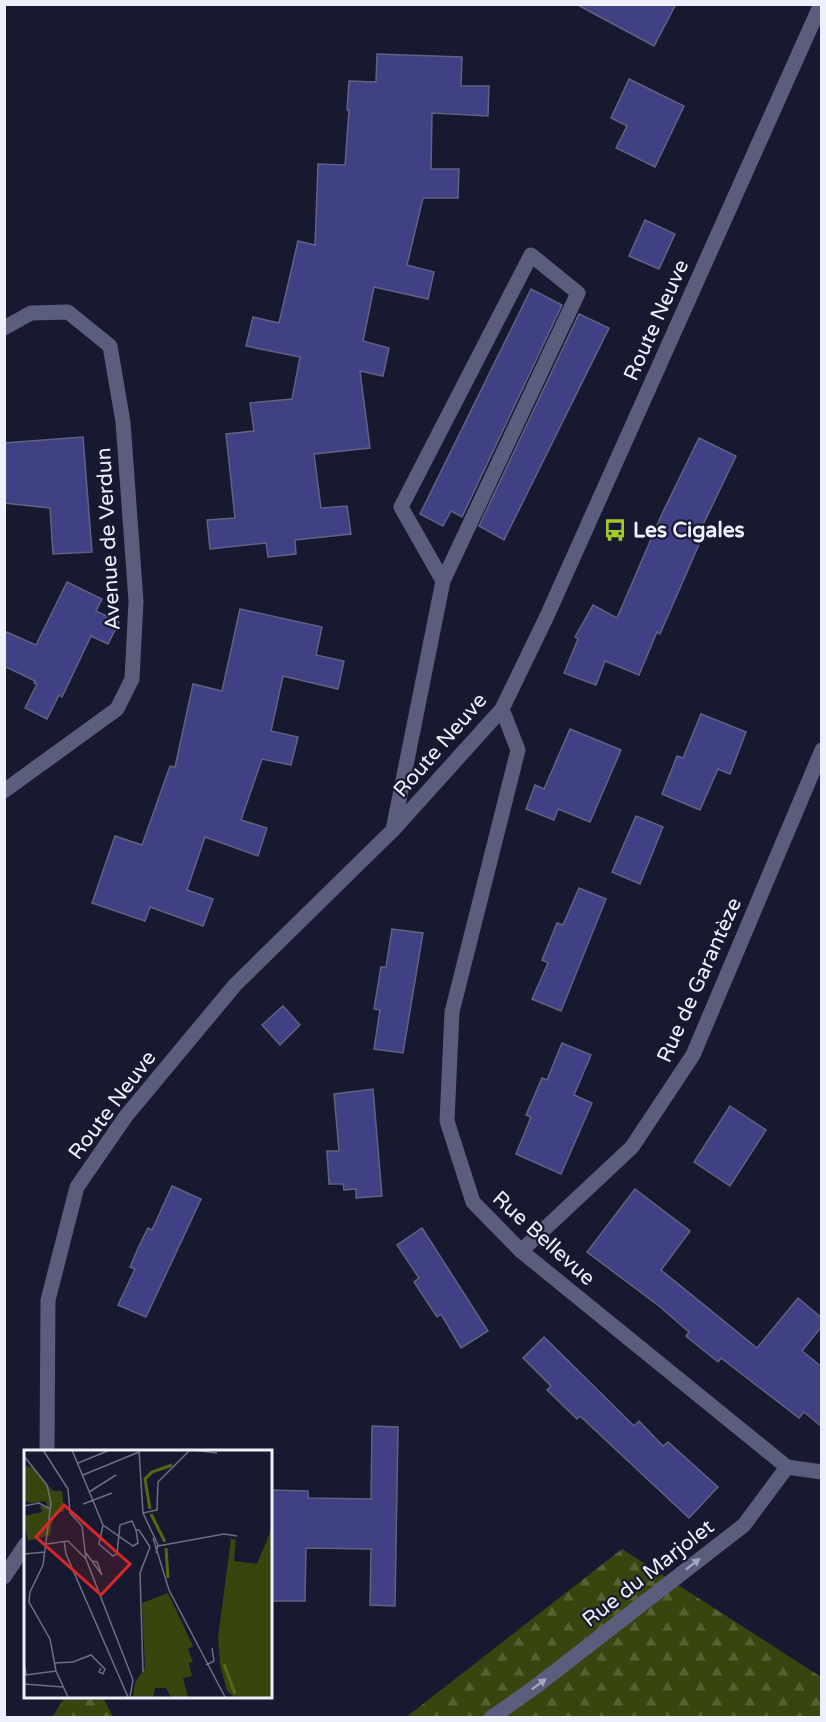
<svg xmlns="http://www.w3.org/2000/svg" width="826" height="1722" viewBox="0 0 826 1722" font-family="'Varela Round',sans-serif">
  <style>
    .forest { fill: url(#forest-firs) }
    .building { fill: #3f4184; stroke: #5f6380; stroke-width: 1.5 }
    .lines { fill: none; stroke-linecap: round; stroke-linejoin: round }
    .minor { stroke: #5a5d7c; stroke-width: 15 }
    .oneway { fill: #a4a6bd }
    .labels { text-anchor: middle; stroke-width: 4.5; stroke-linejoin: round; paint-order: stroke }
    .street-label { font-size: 21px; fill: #eef0fe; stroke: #171931 }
    .poi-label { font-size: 21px; font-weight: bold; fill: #eef0fe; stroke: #171931; text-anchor: start }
    .inset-river { fill: none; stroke: #536914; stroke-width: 3 }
    .inset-road { fill: none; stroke: #6d6f83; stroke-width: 1.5 }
    .view { fill: #d62828; fill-opacity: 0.15; stroke: #d62828; stroke-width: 3 }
    .inset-edge { fill: none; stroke: #eef0fe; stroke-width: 3 }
  </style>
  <defs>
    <pattern id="forest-firs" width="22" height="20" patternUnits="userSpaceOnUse" patternTransform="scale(1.5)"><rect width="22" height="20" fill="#37460e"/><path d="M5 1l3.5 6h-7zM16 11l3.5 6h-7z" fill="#546132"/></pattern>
  </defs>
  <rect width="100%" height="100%" fill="#171931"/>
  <g class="forest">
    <polygon points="622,1549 821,1677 821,1717 405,1718"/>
    <polygon points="65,1697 103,1697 113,1717 52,1717"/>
  </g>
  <g class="building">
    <polygon points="576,4 676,4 654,46"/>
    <polygon points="377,54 462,57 461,86 489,86 488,116 432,113 431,169 459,169 458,198 423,198 407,265 434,272 428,299 374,287 363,341 389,348 383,376 360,371 370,448 314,454 321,508 347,506 351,534 295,540 296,554 268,557 266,543 210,549 207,520 235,518 226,434 254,431 250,403 292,399 300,357 246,346 253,317 279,323 298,241 315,245 318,164 345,165 349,110 347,110 349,81 376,82"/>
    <polygon points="629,79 684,106 655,167 616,148 627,126 611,118"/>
    <polygon points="645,220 675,234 659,269 629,256"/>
    <polygon points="531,289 562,305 462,517 451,511 443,526 420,514"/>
    <polygon points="579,314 609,328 504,540 479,526"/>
    <polygon points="83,437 92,552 53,554 50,508 4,503 4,443"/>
    <polygon points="699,438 736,456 699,533 703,535 660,634 657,632 639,675 605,661 596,685 564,673 578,639 575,637 593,605 617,618 661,516"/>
    <polygon points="67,582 102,599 96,611 119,622 108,644 91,636 62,697 59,695 47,719 25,708 37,684 34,683 35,681 4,666 4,631 36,645"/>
    <polygon points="240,609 322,627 316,655 344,661 338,689 283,676 271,731 298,737 291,765 262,759 241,820 267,828 258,856 205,837 187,890 213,899 203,926 150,907 145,921 92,903 115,836 142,845 170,766 175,767 193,684 222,691"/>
    <polygon points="701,714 746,732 730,774 718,769 700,810 662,794 677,756 683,758"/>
    <polygon points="570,729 621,750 590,822 558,809 554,820 526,809 535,785 544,789"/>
    <polygon points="636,816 663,827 640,884 612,872"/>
    <polygon points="579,888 606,899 561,1011 532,999 548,963 542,960 557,923 563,925"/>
    <polygon points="392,929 423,933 403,1053 374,1049 380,1010 374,1009 381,967 386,967"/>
    <polygon points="283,1006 300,1025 280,1045 262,1025"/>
    <polygon points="562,1043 591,1055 574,1095 592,1103 561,1174 516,1154 531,1117 526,1115 542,1078 547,1080"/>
    <polygon points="373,1089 382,1196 356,1198 356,1189 344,1190 343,1184 329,1184 327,1151 339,1151 334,1094"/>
    <polygon points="730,1106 766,1130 730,1186 694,1162"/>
    <polygon points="172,1186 201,1199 146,1317 118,1305 135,1269 130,1267 139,1246 148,1228 152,1230"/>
    <polygon points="635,1189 690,1231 661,1270 757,1348 798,1298 822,1318 822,1326 802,1351 822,1367 822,1427 804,1412 799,1418 721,1358 718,1362 686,1336 689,1332 659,1306 587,1252"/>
    <polygon points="422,1228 488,1331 461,1348 441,1314 437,1317 414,1282 419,1278 397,1245"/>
    <polygon points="544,1337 634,1426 639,1421 663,1446 668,1442 718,1487 689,1518 580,1416 577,1419 547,1390 551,1386 523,1358"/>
    <polygon points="372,1426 398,1427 395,1606 370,1605 371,1549 306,1548 305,1601 270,1601 270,1490 308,1491 308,1498 371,1499"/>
  </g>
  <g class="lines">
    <g class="minor">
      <polyline points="4,328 31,313 68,312 110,346 123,422 136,601 132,679 117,709 4,791"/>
      <polyline points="502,709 518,750 452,1012 447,1121 473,1202 521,1251 787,1467"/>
      <polyline points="393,830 443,581 578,293 531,255 401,507 443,581"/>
      <polyline points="521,1251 632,1147 693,1055 822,750"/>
      <polyline points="47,1452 48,1300 77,1187 126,1116 235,985 393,830 502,709 547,616 821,4"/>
      <polyline points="4,1577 26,1544"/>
      <polyline points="491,1718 535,1687 744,1525 787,1467 822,1472"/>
    </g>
  </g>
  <defs><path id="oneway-solid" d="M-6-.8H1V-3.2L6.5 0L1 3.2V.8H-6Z" transform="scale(1.5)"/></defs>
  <g class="oneway">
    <use href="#oneway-solid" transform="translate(693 1564) rotate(-38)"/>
    <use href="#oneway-solid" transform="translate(539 1684) rotate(-37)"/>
  </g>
  <defs>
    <g id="bus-bare" transform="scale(1.8)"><path d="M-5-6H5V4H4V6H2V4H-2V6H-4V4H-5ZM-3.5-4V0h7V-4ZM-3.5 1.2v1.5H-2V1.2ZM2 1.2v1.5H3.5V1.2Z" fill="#a1c92a" stroke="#171931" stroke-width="2.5" paint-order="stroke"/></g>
  </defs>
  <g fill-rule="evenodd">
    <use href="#bus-bare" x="615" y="530"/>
  </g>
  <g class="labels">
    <g class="street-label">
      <text transform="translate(656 320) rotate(-66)" y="7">Route Neuve</text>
      <text transform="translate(108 539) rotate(-93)" y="7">Avenue de Verdun</text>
      <text transform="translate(440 745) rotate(-49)" y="7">Route Neuve</text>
      <text transform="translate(699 980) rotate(-66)" y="7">Rue de Garantèze</text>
      <text transform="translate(112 1105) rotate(-53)" y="7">Route Neuve</text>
      <text transform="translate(544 1238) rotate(42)" y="7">Rue Bellevue</text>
      <text transform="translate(648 1573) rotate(-38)" y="7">Rue du Marjolet</text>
    </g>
    <g class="poi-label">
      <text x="633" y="537">Les Cigales</text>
    </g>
  </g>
  <g transform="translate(24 1450)">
    <rect width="248" height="248" fill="#171931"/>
    <path d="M0,15l9,3 20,23h9l2,20 -11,4 -3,20 -22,6 -4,-25 18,-4 -2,-6 7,1 -1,-6 -16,2 -6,-3zM144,143l25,53 -5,3 5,13 -4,1 3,13 -9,2 5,19h-17l-5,-9h-11l-2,9h-20l2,-14 10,-16 -3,-64z" fill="#37460e"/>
    <path d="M247,80v167h-37l-7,-6 -7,-26 -2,-27 13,-100 5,2 -2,21 23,3z" fill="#37460e"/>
    <path d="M214,115l15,1 -2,26 -15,-1z" fill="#37460e"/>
    <path class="inset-river" d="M126,59l-5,-30 7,-7 20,-7M127,64l14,28M142,98l2,30M200,214l11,30"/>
    <path class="inset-road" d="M19,0l25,39 2,24 12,13 4,33 47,121 -3,17M48,0l31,75 30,21 5,-3 -2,-13h3l11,17M115,0l4,63 15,32 -2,8M169,0l24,3M0,6l23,29 4,18 -8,62 -13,27 -1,10 21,37 6,32 12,26M54,13l32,-13M59,25l56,-23M65,42l27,-17M59,54l29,-11M0,56l15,-3 11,6M119,63l14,-3 1,-28 32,-32M79,75l-4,19 14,12 4,-2 3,-29 12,-4 4,9M129,88l16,52 56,107M40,91l2,13 62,143M23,94l21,-3 18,18M134,96l66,-12 13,2M62,103l16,22 -5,-13 -5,-1M0,104l21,-2M30,213l19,-1 18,-7 14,14 -2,5 -4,-2 2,-4M182,215l8,-4 -2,-13M1,217l1,8 30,-4M119,222l-3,-99 10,-26M0,234l39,3"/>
    <path class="view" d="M40,55l66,59 -29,31 -65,-58z"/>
    <rect width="248" height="248" class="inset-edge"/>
  </g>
  <rect width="826" height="1722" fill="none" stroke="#eef0fe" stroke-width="12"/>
</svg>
